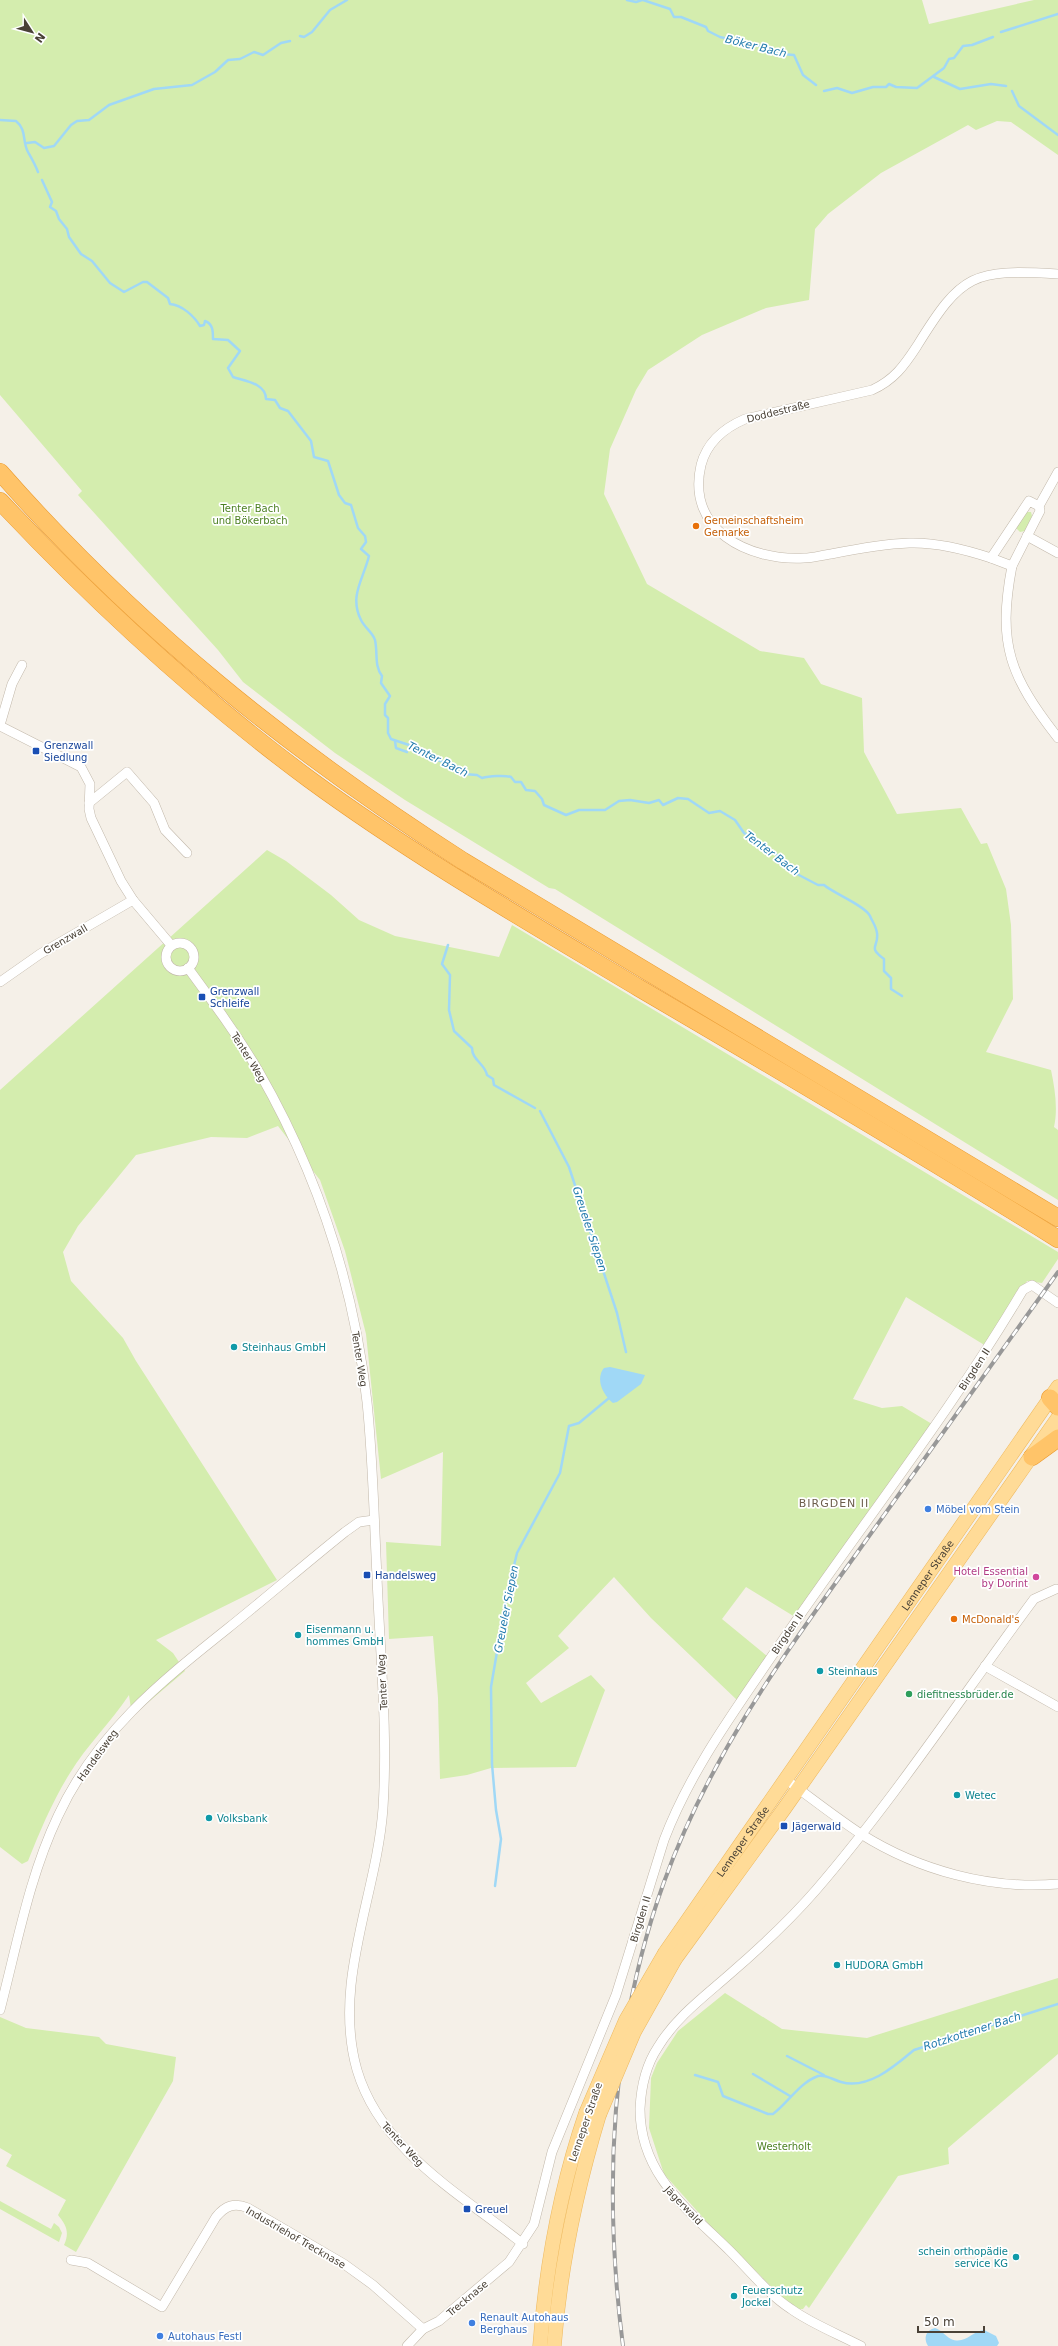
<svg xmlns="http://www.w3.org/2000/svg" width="1058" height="2346" viewBox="0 0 1058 2346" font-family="'DejaVu Sans',sans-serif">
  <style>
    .green { fill: #d4edae }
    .water { fill: #a0d8f6 }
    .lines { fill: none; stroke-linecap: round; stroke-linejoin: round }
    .stream { stroke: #a0d8f6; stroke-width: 2.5 }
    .street-casing { stroke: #c2b8aa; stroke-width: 10 }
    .primary-casing { stroke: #eeb95e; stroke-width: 15 }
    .highway-casing { stroke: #ea992d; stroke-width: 18 }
    .street { stroke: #fff; stroke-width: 9 }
    .primary { stroke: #ffdb97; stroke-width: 14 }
    .highway { stroke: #ffc469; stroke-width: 17 }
    .rail-casing { stroke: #989898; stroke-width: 4 }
    .rail { stroke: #fff; stroke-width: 2.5; stroke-dasharray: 8; stroke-linecap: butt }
    .primary-bridge-casing { stroke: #eeb95e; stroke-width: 15; stroke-linecap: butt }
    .primary-bridge { stroke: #ffdb97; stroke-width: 14 }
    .food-dot { fill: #e8710a; stroke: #fff; stroke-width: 1.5 }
    .transit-dot { fill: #1a4fb4; stroke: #fff; stroke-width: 1.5 }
    .culture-dot { fill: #0f9aa8; stroke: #fff; stroke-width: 1.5 }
    .shop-dot { fill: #3f7fe0; stroke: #fff; stroke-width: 1.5 }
    .hotel-dot { fill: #d1479c; stroke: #fff; stroke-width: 1.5 }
    .leisure-dot { fill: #2e9e5b; stroke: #fff; stroke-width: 1.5 }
    .labels { text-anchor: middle; stroke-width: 3.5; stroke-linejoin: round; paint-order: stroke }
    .street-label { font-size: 10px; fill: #494136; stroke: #fff }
    .park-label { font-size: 10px; fill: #4d8123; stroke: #fff }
    .food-label { font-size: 10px; fill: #c56008; stroke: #fff; text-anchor: start }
    .transit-label { font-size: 10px; fill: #164399; stroke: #fff; text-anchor: start }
    .culture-label { font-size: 10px; fill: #0d838f; stroke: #fff; text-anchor: start }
    .shop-label { font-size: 10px; fill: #366cbe; stroke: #fff; text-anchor: start }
    .hotel-label { font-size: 10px; fill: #b23c85; stroke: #fff; text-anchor: end }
    .leisure-label { font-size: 10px; fill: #27864d; stroke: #fff; text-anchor: start }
    .water-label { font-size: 11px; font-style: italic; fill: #237cae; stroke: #fff }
    .neighbourhood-label { font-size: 11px; letter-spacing: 1px; fill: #6d5e4c; stroke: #fff }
  </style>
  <rect width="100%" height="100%" fill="#f5f0e8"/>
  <g class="green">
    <path d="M0,0h922l7,24 105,-24h24v155l-47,-33 -14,-1 -21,9 -8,-5 -87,48 -53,41 -13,15 -6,71 -43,8 -64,27 -54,35 -12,20 -26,59 -6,45 43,90 113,67 44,7 17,26 41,14 2,54 33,62 64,-6 20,36 6,-1 19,46 5,36 2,74 -27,53 65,18c4,19 7,39 3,57l4,3v70l-503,-311 -6,-1 -144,-88 -70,-47 -92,-71 -25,-32 -140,-155 4,-4 -82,-96z"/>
    <polygon points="1026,512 1031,512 1032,516 1025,531 1020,532 1016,528"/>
    <path d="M267,850l19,11 45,34 28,25 36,16 104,21 13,-32 546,327v7l-16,24 -15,-2 -41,65 -80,-49 -53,102 29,9 20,-2 30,18 -137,193 -49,-30 -24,32 45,37 -30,44 -86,-82 -37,-41 -56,59 11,12 -43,35 15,20 50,-28 14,15 -29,77 -85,1 -24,7 -27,4 -2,-81 -5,-62 -44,3 -3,-97 55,4 2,-94 -62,27 -15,-145 -21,-83 -25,-71 -42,-54 -31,12 -36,-1 -75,18 -58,71 -15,26 8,29 52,57 13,23 141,219 -121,60 17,13 12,18 -53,45 -3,-21c-18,27 -42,50 -59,78 -17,27 -30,58 -42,88l-6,3 -22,-17v-757z"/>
    <polygon points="1058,1978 1058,2054 948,2148 949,2164 898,2176 809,2308 806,2305 803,2309 794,2309 714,2230 664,2174 649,2128 651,2078 657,2063 678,2031 725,1993 782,2029 867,2038"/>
    <path d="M0,2017l26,11 73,9 7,7 70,13 -3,24 -97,171 -12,-7c6,-13 2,-20 -6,-30l8,-15 -60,-34 6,-11 -12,-7z"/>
    <polygon points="0,2201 51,2229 54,2223 59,2227 62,2233 59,2242 0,2209"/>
  </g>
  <g class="water">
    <path d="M610,1367l35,8 -4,9 -24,18 -4,1c-10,-8 -18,-24 -9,-35z"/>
    <path d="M935,2328c7,2 10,8 16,11 14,6 21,-8 33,-9l12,6 3,7 -2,3h-69c-5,-8 -2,-16 7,-18z"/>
  </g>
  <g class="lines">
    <g class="stream">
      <polyline points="627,0 636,2 642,0"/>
      <polyline points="643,0 670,9 674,17 681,17 706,27 708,31 720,37 764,47 781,54 794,55 803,75 816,85"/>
      <polyline points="1001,32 1058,14"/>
      <polyline points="300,36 304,37 312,32 330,10 347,0"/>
      <polyline points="934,77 960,89 991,84 1006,86"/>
      <polyline points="824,91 837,88 852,93 873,87 886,87 889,84 896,87 917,88 944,68 949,59 954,58 963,46 972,45 993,37"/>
      <polyline points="1012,91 1019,106 1058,135"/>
      <path d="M0,120l16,1c11,9 6,20 12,31 4,7 7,12 10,20"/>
      <polyline points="27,143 35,142 44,148 54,146 71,125 77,121 89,120 109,105 154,89 192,85 215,72 228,60 240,59 254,52 263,55 281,43 290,41"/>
      <path d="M42,180l10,22 -2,5 6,4 3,8 8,10 2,8 12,17 11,7 18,22 14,9 19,-10h4l21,16 2,6c12,1 24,12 30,22l4,-1 1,-4c8,3 8,10 8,18l15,1 12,11 -12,17 5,9c11,4 33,6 33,22l9,1 5,8 8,3 23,30 3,16 14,4 11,34 6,8 6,2 7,23 7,8 1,6 -5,7 8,7c-6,24 -20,40 -8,64 4,8 12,13 14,20 3,14 -1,25 7,36l-1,7 9,13 -5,8v11l3,3v15l3,6 18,6 17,11 32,11 5,7 14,1 5,3c7,-2 23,-3 29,-1l4,5h6l5,8 9,1 7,8 2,6 22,10 13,-5h26l14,-9 11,-1 19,3 10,-3 4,5 15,-7 10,1 21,14 11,-2 15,9 9,13 33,22 20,19 21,11h6c9,8 42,21 46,31 2,5 6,10 7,17 2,15 -10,13 7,26v12l7,7v11l11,7"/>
      <polyline points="395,741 396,748 407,752"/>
      <path d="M448,945l-6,19 8,11 -1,35 5,21 18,17c0,12 13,16 15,27l6,4 1,6 41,23"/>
      <polyline points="540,1111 569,1167 617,1313 626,1352"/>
      <polyline points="495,1886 501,1839 496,1810 492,1764 491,1687 506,1599 517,1553 560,1473 569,1426 579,1423 609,1398"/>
      <polyline points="787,2056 824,2075"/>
      <polyline points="753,2074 790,2096"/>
      <path d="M695,2075l23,7 5,14 45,18h5c15,-11 26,-31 45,-38 8,-2 15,4 23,6 27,8 54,-16 73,-32l144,-46"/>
    </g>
    <g class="street-casing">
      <g id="street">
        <polygon points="1029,501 1039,506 1040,511 1012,566 991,558"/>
        <polyline points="1039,506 1058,472"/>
        <polyline points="1027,536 1058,553"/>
        <path d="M991,558c-27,-9 -54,-16 -82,-15 -27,1 -53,6 -78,11 -9,1 -18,4 -27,4 -56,3 -118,-28 -103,-93 6,-23 23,-37 44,-46l127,-29c22,-10 32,-24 45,-44 45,-73 56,-77 141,-72"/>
        <path d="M1012,566c-15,79 -2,110 46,172"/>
        <polyline points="0,725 12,684 22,665"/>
        <polyline points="0,726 81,767 90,784 89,809 91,818 121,881 133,900 171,945"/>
        <polyline points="89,803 127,772 154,803 165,830 187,853"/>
        <circle cx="180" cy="957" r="14"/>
        <path d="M188,968c25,34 50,68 71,104 58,101 95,214 108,330 6,58 7,117 10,175 3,77 11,154 6,231 -6,87 -51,174 -26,262 24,81 104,124 166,174"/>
        <polyline points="0,982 40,954 133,900"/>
        <polyline points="985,1666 1058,1707"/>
        <path d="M785,1779c25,18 50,38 76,55 57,36 129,56 197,50"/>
        <path d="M0,2010c17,-65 29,-133 58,-194 38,-82 100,-132 169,-187 40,-32 78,-65 118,-97l14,-10 15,-2"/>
        <path d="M71,2260l17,3 74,44 54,-90c9,-11 18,-15 32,-9l96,56 29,21 50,44"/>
        <path d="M407,2346l16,-17 16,-8 70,-59 25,-38 18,-72 64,-157 48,-155c27,-71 72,-131 114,-193 81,-119 171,-232 245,-357l9,-5 26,18"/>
        <path d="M861,2346c-23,-12 -49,-22 -70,-37 -23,-15 -42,-39 -61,-58 -43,-42 -90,-77 -90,-142 1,-22 6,-44 18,-62 18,-30 47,-51 73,-74 30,-26 59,-53 85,-83 79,-92 146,-194 218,-291l22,-10"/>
      </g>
    </g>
    <g class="primary-casing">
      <g id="primary">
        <path id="s1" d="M665,1953l393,-566"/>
        <polyline points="675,1959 784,1809 1058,1418"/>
        <path d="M540,2346c6,-80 20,-157 46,-233"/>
        <path d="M554,2346c6,-79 22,-155 45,-231"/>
      </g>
    </g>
    <g class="highway-casing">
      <g id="highway">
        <path d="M0,472c136,155 290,278 463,389l595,357"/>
        <path d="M0,501c95,101 197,195 309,278 105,77 218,142 330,209 140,82 281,165 419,251"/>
        <polyline points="1050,1398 1058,1407"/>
        <polyline points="1032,1457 1058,1438"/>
      </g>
    </g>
    <use href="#street" class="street"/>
    <use href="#primary" class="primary"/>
    <use href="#highway" class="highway"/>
    <g class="rail-casing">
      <path id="rail" d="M623,2346c-20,-156 -13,-314 41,-464 46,-127 120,-227 198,-336 65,-91 131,-183 196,-274"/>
    </g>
    <use href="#rail" class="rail"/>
    <g class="primary-bridge-casing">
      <g id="primary-bridge">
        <polyline points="586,2113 626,2020 665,1953"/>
        <polyline points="599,2115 634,2032 675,1959"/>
      </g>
    </g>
    <use href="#primary-bridge" class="primary-bridge"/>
  </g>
  <g class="food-dot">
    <circle cx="696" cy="526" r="4"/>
    <circle cx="954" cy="1619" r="4"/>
  </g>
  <g class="transit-dot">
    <rect x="32" y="747" width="8" height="8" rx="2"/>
    <rect x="198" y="993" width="8" height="8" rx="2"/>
    <rect x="363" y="1571" width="8" height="8" rx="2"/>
    <rect x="780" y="1822" width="8" height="8" rx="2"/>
    <rect x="463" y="2205" width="8" height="8" rx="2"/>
  </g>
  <g class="culture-dot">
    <circle cx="234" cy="1347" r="4"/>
    <circle cx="298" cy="1635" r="4"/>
    <circle cx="820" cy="1671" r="4"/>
    <circle cx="957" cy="1795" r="4"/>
    <circle cx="209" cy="1818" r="4"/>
    <circle cx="837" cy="1965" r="4"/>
    <circle cx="1016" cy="2257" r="4"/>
    <circle cx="734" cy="2296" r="4"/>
  </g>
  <g class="shop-dot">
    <circle cx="928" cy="1509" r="4"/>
    <circle cx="472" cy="2323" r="4"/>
    <circle cx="160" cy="2336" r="4"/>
  </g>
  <circle class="hotel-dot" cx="1036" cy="1577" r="4"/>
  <circle class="leisure-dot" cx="909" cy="1694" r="4"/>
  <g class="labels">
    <g class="street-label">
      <text transform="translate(778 411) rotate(-14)" y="4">Doddestraße</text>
      <text transform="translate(65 939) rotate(-30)" y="4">Grenzwall</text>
      <text transform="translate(249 1057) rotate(58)" y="4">Tenter Weg</text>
      <text transform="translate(360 1359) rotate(81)" y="4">Tenter Weg</text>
      <text transform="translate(974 1369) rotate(-57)" y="4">Birgden II</text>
      <text dy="4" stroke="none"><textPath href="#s1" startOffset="460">Lenneper Straße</textPath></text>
      <text transform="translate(787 1633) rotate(-56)" y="4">Birgden II</text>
      <text transform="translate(382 1682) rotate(-93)" y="4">Tenter Weg</text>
      <text transform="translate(97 1755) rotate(-54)" y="4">Handelsweg</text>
      <text dy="4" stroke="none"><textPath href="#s1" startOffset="136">Lenneper Straße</textPath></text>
      <text transform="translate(640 1919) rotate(-73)" y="4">Birgden II</text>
      <text transform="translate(585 2122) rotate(-71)" y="4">Lenneper Straße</text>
      <text transform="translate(403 2144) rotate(47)" y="4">Tenter Weg</text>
      <text transform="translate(684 2205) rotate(46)" y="4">Jägerwald</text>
      <text transform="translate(296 2237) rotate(30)" y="4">Industriehof Trecknase</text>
      <text transform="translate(467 2298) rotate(-40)" y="4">Trecknase</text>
    </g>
    <g class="park-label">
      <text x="250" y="512">Tenter Bach<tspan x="250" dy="12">und Bökerbach</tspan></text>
      <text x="784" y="2150">Westerholt</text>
    </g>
    <g class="food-label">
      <text x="704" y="524">Gemeinschaftsheim<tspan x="704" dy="12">Gemarke</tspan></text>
      <text x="962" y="1623">McDonald's</text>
    </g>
    <g class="transit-label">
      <text x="44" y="749">Grenzwall<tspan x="44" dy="12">Siedlung</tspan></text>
      <text x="210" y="995">Grenzwall<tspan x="210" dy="12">Schleife</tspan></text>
      <text x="375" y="1579">Handelsweg</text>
      <text x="792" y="1830">Jägerwald</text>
      <text x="475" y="2213">Greuel</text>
    </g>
    <g class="culture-label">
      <text x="242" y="1351">Steinhaus GmbH</text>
      <text x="306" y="1633">Eisenmann u.<tspan x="306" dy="12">hommes GmbH</tspan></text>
      <text x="828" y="1675">Steinhaus</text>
      <text x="965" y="1799">Wetec</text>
      <text x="217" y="1822">Volksbank</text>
      <text x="845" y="1969">HUDORA GmbH</text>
      <text x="1008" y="2255" text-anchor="end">schein orthopädie<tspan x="1008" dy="12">service KG</tspan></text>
      <text x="742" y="2294">Feuerschutz<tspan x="742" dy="12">Jockel</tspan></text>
    </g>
    <g class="shop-label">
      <text x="936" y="1513">Möbel vom Stein</text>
      <text x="480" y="2321">Renault Autohaus<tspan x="480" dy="12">Berghaus</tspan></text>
      <text x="168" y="2340">Autohaus Festl</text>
    </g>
    <g class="hotel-label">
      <text x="1028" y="1575">Hotel Essential<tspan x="1028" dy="12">by Dorint</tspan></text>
    </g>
    <g class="leisure-label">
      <text x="917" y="1698">diefitnessbrüder.de</text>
    </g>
    <g class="water-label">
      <text transform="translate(756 46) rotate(14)" y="4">Böker Bach</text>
      <text transform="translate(438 759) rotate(26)" y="4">Tenter Bach</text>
      <text transform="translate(772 853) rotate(37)" y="4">Tenter Bach</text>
      <text transform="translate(590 1229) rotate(72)" y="4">Greueler Siepen</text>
      <text transform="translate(506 1609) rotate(-79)" y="4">Greueler Siepen</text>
      <text transform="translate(972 2031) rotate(-18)" y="4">Rotzkottener Bach</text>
    </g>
    <g class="neighbourhood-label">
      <text x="834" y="1507">BIRGDEN II</text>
    </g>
  </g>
  <g transform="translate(32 32) rotate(126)" stroke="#ffffff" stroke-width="3" paint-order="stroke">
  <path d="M0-3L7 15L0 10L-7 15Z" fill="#494136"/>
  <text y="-6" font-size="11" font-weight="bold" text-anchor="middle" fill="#494136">N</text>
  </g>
  <path d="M918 2326v6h66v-6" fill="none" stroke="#494136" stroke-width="2"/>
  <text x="924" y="2326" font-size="12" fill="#494136" stroke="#ffffff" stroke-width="3" paint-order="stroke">50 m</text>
</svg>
